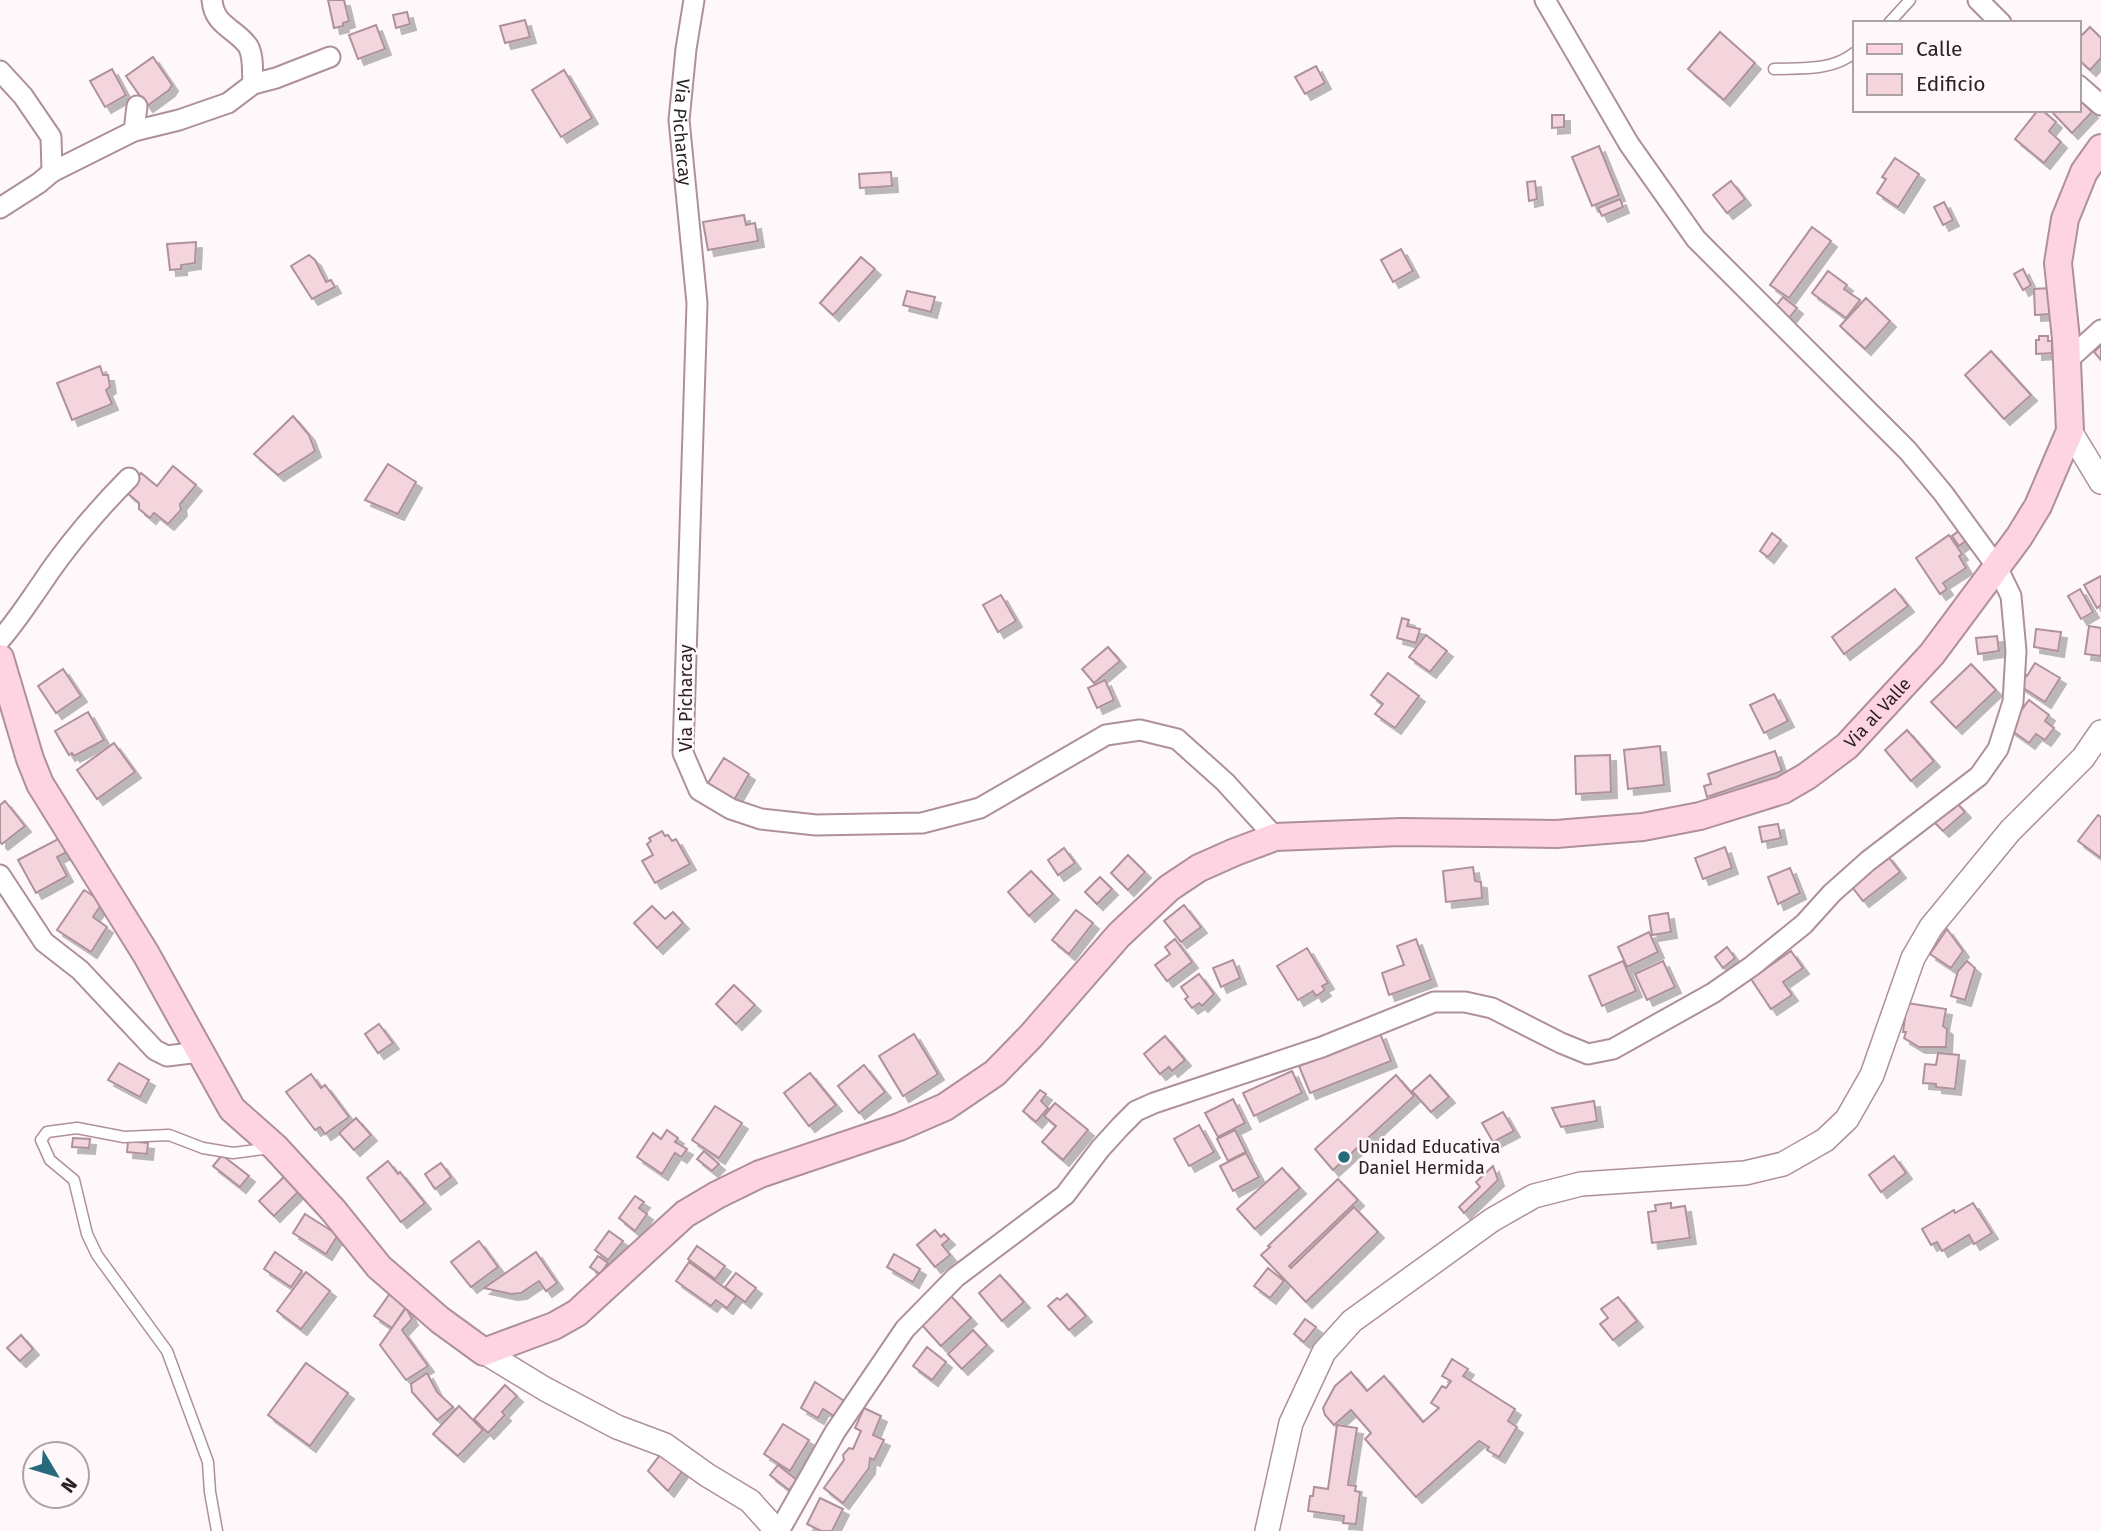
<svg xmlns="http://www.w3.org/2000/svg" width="2101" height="1531" viewBox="0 0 2101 1531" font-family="'Fira Sans',sans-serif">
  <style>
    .building { fill: #f4d5dd; stroke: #ae9199; stroke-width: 2; filter: url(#shadow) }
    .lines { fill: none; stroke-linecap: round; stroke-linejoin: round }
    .service-casing { stroke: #ae9198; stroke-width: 13 }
    .minor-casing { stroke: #ae9198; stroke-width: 23 }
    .tertiary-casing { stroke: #ae9198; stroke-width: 26 }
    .secondary-casing { stroke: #ae9198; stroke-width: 30 }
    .service { stroke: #fff; stroke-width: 10 }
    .minor { stroke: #fff; stroke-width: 19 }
    .tertiary { stroke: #fff; stroke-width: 23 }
    .secondary { stroke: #fed4e3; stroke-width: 26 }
    .poi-dot { fill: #276a7c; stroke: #fff8fa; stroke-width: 2.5 }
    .labels { text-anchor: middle; stroke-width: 5; stroke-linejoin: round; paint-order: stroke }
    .street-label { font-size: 18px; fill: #2c2124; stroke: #fff8fa }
    .poi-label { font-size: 18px; fill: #2c2124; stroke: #fff8fa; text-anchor: start }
  </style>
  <defs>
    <filter id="shadow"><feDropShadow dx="6" dy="6" stdDeviation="0" flood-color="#0004"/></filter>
  </defs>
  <rect width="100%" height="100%" fill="#fff8fa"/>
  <g class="building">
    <polygon points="328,0 344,0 349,21 343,23 343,26 334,28"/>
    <polygon points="407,12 410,24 396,28 393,15"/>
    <polygon points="525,20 530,37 505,43 500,26"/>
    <polygon points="376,25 385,49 358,59 349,35"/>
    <polygon points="2090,27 2101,38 2101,58 2090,70 2078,59 2078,39"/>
    <polygon points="1720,32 1755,63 1724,100 1688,69"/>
    <polygon points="153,57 172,85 169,90 147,106 126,76"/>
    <polygon points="1316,66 1325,83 1305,94 1295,77"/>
    <polygon points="112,69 126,95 105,107 90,81"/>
    <polygon points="564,70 592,118 561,137 532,90"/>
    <polygon points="2078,98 2092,112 2072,133 2050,110 2078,110"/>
    <polygon points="2038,110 2042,110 2056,122 2049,131 2061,142 2044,163 2015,139"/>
    <polygon points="1552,115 1564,115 1564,127 1552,128"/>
    <polygon points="1599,146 1619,195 1592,206 1572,157"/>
    <polygon points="1895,158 1919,174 1898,207 1877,193 1886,179 1882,177"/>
    <polygon points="891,172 892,186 860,188 859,174"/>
    <polygon points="1535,181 1537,199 1529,201 1527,182"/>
    <polygon points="1731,181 1745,199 1727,213 1713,195"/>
    <polygon points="1620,199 1623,207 1602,216 1598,208"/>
    <polygon points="1944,202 1953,220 1943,225 1934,207"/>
    <polygon points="744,215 746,225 755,223 758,241 708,250 703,222"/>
    <polygon points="1812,227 1831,241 1789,298 1770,285"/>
    <polygon points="196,242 195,263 181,265 181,269 170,270 167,244"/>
    <polygon points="1401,249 1413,271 1393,282 1381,260"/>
    <polygon points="309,255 315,260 326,282 331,280 335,287 312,299 291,266"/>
    <polygon points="861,257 875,269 833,315 820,303"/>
    <polygon points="2023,269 2031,285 2023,290 2014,274"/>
    <polygon points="1828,271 1847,285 1844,289 1860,300 1846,318 1812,293"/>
    <polygon points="2050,288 2052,314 2035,315 2034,289"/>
    <polygon points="907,291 935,297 931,312 903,305"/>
    <polygon points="1783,297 1797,308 1785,323 1771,312"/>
    <polygon points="1866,298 1890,321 1865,349 1840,326"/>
    <polygon points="2039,336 2048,336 2048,341 2052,341 2052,353 2036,354 2036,340 2039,340"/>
    <polygon points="2101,345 2101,360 2094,352"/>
    <polygon points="1991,351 2031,395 2004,419 1965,375"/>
    <polygon points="100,366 103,375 108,375 110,387 106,390 112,404 72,420 57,383"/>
    <polygon points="293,416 309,435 315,451 278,475 254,454"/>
    <polygon points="388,464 416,482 398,514 365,500"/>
    <polygon points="173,466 196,485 180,504 181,510 168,524 154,513 150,518 139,509 139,503 126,492 141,473 157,486"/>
    <polygon points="1960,530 1967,540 1959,546 1952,536"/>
    <polygon points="1772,533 1781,540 1768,557 1760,551"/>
    <polygon points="1949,535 1962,554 1959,556 1966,568 1943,583 1947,589 1940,594 1916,558"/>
    <polygon points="2101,576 2101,605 2097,608 2084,585"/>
    <polygon points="1895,589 1908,606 1844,654 1832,637"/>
    <polygon points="2080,589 2093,612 2081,619 2068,596"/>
    <polygon points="1001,595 1016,621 998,632 983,605"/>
    <polygon points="1402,618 1409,620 1407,626 1420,629 1416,643 1397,638"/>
    <polygon points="2089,626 2101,628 2101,656 2085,654"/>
    <polygon points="2036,629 2061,632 2058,651 2034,647"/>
    <polygon points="1426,635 1447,651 1430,672 1409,657"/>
    <polygon points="1997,636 1999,651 1978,654 1976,638"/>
    <polygon points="1108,647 1120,661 1094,683 1082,669"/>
    <polygon points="2035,663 2060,678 2045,702 2017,684 2024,673 2027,676"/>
    <polygon points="1971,664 1996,690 1956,728 1931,702"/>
    <polygon points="63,669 81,696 56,713 38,686"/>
    <polygon points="1388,673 1419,696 1395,728 1375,714 1383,704 1371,695"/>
    <polygon points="1105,680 1114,700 1097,708 1088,688"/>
    <polygon points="1774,694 1788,721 1764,733 1750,705"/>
    <polygon points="2029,700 2049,715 2045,721 2054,728 2045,740 2036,734 2029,743 2008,728"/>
    <polygon points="88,712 104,740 74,756 72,753 69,755 55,731"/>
    <polygon points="1907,730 1934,761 1911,781 1885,750"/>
    <polygon points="114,743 135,772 97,799 77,770"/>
    <polygon points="1660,746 1664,785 1628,789 1624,750"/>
    <polygon points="1775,751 1782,771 1707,797 1704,786 1711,784 1708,774"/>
    <polygon points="1610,755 1611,792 1576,794 1575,756"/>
    <polygon points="724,758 749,774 734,800 708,783"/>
    <polygon points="5,801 25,826 2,844 0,842 0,805"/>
    <polygon points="1956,802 1965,812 1943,831 1934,822"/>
    <polygon points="2098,815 2101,817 2101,858 2078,841"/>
    <polygon points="1778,824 1781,838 1762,842 1759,827"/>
    <polygon points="662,831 665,836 668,835 672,841 676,839 690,864 655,883 642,861 653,855 647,844 651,841 649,838"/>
    <polygon points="60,838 67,852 57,857 67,876 36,893 18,860"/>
    <polygon points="1725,847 1732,868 1703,879 1695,858"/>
    <polygon points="1064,848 1075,863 1058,875 1048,860"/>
    <polygon points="1128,855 1145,872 1128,890 1111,873"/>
    <polygon points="1887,855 1900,872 1863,901 1849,883"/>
    <polygon points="1473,867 1475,881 1481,882 1482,898 1446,902 1443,871"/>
    <polygon points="1790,868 1800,893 1778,904 1768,877"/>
    <polygon points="1031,871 1053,894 1029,916 1008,892"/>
    <polygon points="1100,877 1112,889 1097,904 1085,892"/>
    <polygon points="84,890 103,902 93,917 107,927 91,952 57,930"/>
    <polygon points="1184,905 1201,927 1181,942 1164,921"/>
    <polygon points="652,906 665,919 673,912 683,923 657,948 634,923"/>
    <polygon points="1076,910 1093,923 1069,954 1052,940"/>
    <polygon points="1668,913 1671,932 1652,935 1649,916"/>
    <polygon points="1947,929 1963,951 1951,968 1930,954"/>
    <polygon points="1649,932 1658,952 1627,967 1618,947"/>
    <polygon points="1175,939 1192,962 1167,981 1155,965 1170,954 1165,947"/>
    <polygon points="1416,939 1431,980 1389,995 1382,973 1404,965 1397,946"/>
    <polygon points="1727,947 1735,958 1723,968 1715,957"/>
    <polygon points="1307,948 1328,983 1322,986 1325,990 1316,996 1313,991 1298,1000 1277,966"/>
    <polygon points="1791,951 1803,968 1783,982 1792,995 1771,1009 1751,979"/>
    <polygon points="1233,960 1240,978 1221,987 1213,968"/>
    <polygon points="1623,961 1636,991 1602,1006 1589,976"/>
    <polygon points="1663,961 1675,987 1647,1000 1635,974"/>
    <polygon points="1967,961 1975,968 1965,1000 1951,996 1958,971"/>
    <polygon points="1199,974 1214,994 1202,1006 1199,1003 1192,1008 1185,999 1188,997 1181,987"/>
    <polygon points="734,985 755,1005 736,1024 716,1004"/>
    <polygon points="1907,1003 1946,1009 1943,1026 1947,1029 1946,1047 1919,1047 1904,1038 1906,1032 1903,1032"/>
    <polygon points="379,1024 393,1043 378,1053 365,1034"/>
    <polygon points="1380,1033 1391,1061 1310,1093 1299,1066"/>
    <polygon points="914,1034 938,1074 903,1096 879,1056"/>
    <polygon points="1165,1036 1185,1060 1172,1071 1169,1067 1160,1074 1144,1054"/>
    <polygon points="1938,1053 1959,1055 1955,1089 1936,1087 1936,1084 1923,1083 1925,1064 1936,1065"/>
    <polygon points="119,1063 149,1080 140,1097 108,1080"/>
    <polygon points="864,1065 885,1092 859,1113 838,1086"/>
    <polygon points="1292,1071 1302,1093 1254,1116 1243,1093"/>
    <polygon points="810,1073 836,1105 809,1126 784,1093"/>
    <polygon points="311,1074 321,1088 325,1085 349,1117 325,1134 320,1127 315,1130 286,1092"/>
    <polygon points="1396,1075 1414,1096 1333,1170 1315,1149"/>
    <polygon points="1430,1075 1449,1097 1431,1112 1412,1091"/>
    <polygon points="1040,1090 1046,1094 1041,1101 1048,1108 1036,1122 1023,1111"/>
    <polygon points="1233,1099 1245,1123 1218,1137 1205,1113"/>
    <polygon points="1594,1101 1597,1121 1561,1127 1552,1108"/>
    <polygon points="1055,1103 1088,1130 1063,1160 1042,1142 1056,1126 1044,1116"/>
    <polygon points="715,1106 742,1123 719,1158 692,1140"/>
    <polygon points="1503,1112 1514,1131 1493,1142 1482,1123"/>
    <polygon points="356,1118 371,1135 354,1150 339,1133"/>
    <polygon points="1199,1125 1214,1152 1189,1166 1174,1139"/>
    <polygon points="667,1130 678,1138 675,1142 687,1149 681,1157 675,1153 662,1174 637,1157 653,1133 661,1139"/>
    <polygon points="1235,1130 1246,1152 1228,1161 1217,1139"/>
    <polygon points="73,1138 90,1139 89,1148 72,1147"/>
    <polygon points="128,1141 148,1143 147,1154 127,1152"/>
    <polygon points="704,1151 719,1164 712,1171 697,1159"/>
    <polygon points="1246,1153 1259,1177 1233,1191 1220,1166"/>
    <polygon points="222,1155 249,1176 240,1187 213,1166"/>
    <polygon points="1894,1156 1906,1173 1881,1192 1869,1175"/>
    <polygon points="388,1161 398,1174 400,1172 425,1203 401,1222 367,1178"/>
    <polygon points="441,1163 451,1177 435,1189 425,1174"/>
    <polygon points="1493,1166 1498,1180 1464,1213 1459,1207 1480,1187 1476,1182"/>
    <polygon points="1282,1168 1300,1188 1255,1229 1237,1209"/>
    <polygon points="286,1175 301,1189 274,1216 259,1201"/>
    <polygon points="1338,1179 1358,1200 1289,1266 1291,1268 1354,1207 1378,1232 1306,1302 1261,1255 1270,1247 1268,1246"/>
    <polygon points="635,1196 644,1202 639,1208 647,1214 635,1231 619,1218"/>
    <polygon points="1671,1203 1671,1208 1685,1206 1690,1238 1652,1243 1648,1212 1656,1211 1655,1205"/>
    <polygon points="1973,1203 1992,1233 1974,1244 1969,1235 1942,1251 1937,1242 1931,1245 1922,1229 1954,1210 1955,1213"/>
    <polygon points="305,1214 338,1235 326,1254 293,1233"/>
    <polygon points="935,1230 941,1237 944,1234 949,1239 942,1245 950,1255 935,1267 917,1245"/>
    <polygon points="609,1231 623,1241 608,1260 595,1250"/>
    <polygon points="479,1241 498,1267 471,1287 451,1262"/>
    <polygon points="697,1246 725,1266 715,1279 688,1259"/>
    <polygon points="275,1252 302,1271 291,1287 264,1269"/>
    <polygon points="536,1252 557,1283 546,1291 539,1281 521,1293 511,1294 484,1288"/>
    <polygon points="894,1254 920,1269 913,1282 887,1267"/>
    <polygon points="598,1256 608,1263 600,1274 590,1267"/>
    <polygon points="689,1262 736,1296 727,1308 716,1300 711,1306 676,1281"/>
    <polygon points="1268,1268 1284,1281 1270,1298 1254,1286"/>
    <polygon points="306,1272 330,1291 301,1329 277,1311"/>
    <polygon points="736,1273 756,1288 745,1302 725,1287"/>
    <polygon points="1000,1275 1024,1302 1002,1321 979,1293"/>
    <polygon points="391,1292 408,1304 392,1328 374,1316"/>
    <polygon points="1067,1294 1086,1316 1069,1330 1048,1306 1057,1298 1060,1300"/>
    <polygon points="951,1296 971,1318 941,1346 921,1324"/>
    <polygon points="1618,1297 1637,1321 1613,1340 1600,1324 1608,1318 1601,1309"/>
    <polygon points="406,1308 412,1319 402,1330 428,1366 406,1380 380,1345"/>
    <polygon points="1305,1319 1316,1327 1304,1342 1294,1334"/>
    <polygon points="973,1330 987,1345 962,1369 948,1354"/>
    <polygon points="21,1335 33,1349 20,1361 7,1348"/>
    <polygon points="927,1347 946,1362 932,1380 913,1366"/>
    <polygon points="1452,1359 1468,1369 1463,1376 1515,1409 1508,1421 1517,1427 1499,1457 1487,1450 1489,1447 1479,1441 1416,1497 1365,1439 1371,1433 1351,1410 1334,1425 1325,1415 1323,1408 1335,1386 1351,1372 1367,1391 1384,1376 1423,1422 1439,1408 1431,1403 1442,1386 1446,1388 1451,1381 1442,1376"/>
    <polygon points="306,1363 348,1393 310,1446 268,1415"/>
    <polygon points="427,1373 437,1392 453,1407 437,1420 412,1392 411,1384"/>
    <polygon points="815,1382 846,1402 837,1418 823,1409 818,1418 801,1408"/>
    <polygon points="505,1385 517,1396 502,1412 505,1415 488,1433 474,1419"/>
    <polygon points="459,1406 483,1430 458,1456 433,1434"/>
    <polygon points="864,1408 881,1416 873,1435 884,1440 874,1460 870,1458 869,1468 843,1503 824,1488 844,1460 843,1455 849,1448 853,1449 861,1431 855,1428"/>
    <polygon points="783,1424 809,1440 790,1471 764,1454"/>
    <polygon points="1337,1425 1357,1428 1348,1485 1356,1486 1355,1491 1360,1492 1356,1524 1343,1523 1344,1516 1308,1511 1310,1496 1313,1496 1314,1487 1328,1489"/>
    <polygon points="665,1448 686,1466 668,1491 648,1471"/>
    <polygon points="778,1465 797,1480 789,1490 770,1475"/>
    <polygon points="820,1498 843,1509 832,1531 821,1531 807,1524"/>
  </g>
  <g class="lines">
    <g class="service-casing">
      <g id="service">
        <polyline points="1889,23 1910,0"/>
        <path d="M1774,69c27,-1 58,2 80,-16"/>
        <polyline points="217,1531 210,1492 208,1462 167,1351 97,1255 87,1234 74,1180 50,1160 41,1140 47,1132 77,1128 124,1137 169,1135 203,1148 233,1153 271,1148"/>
      </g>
    </g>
    <g class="minor-casing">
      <g id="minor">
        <path id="s1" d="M694,0l-8,49 -7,71 18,183 -14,450 16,37 32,19 30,10 55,6 106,-2 58,-15 126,-73 34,-5 37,9 48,43 50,55"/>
        <polyline points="1978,0 2001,23"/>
        <polyline points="0,71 23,96 51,137 52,172 39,183 0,208"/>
        <polyline points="253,84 276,78 330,57"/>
        <polyline points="2078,85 2101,105"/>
        <path d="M134,131l45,-11 49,-17 25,-19c-1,-11 1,-28 -5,-38 -13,-18 -34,-20 -36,-46"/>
        <polyline points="52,172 134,131 137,106"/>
        <polyline points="2067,361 2101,330"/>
        <path d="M0,640c16,-18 28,-37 42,-57 23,-35 57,-75 87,-105"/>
        <polyline points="0,875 44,942 80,970 155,1050 167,1056 199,1052"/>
        <polyline points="779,1531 835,1432 905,1329 956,1277 1065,1195 1100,1149 1120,1127 1136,1111 1154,1103 1322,1047 1434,1002 1465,1002 1492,1008 1561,1043 1588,1054 1613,1049 1713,993 1752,966 1804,924 1832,893 1868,861 1979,776 1998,749 2013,702 2016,651 2011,596 1997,567 1943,493 1908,451 1696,239 1629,144 1545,0"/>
      </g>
    </g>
    <g class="tertiary-casing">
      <g id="tertiary">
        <polyline points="2070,431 2101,482"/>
        <polyline points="484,1352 545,1389 617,1427 665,1445 707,1475 750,1501 777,1531"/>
        <polyline points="1267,1531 1291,1423 1324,1352 1352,1321 1492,1220 1534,1196 1581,1184 1745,1173 1783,1164 1825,1140 1847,1119 1872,1075 1913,958 1931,927 2010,831 2083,758 2101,732"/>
      </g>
    </g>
    <g class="secondary-casing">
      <g id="secondary">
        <path id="s2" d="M0,658l30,101 10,25 106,170 86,155 43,38 58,63 46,57 61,53 44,32 70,-26 23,-13 108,-99 32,-19 43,-21 139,-47 46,-20 50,-34 36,-37 88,-101 50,-47 30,-20 36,-16 40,-15 126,-5 155,2 87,-7 57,-11 83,-26 24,-14 40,-30 85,-92 87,-117 19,-31 32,-75 -4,-92 -8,-76 7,-44 19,-47 17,-24"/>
      </g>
    </g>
    <use href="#service" class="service"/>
    <use href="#minor" class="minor"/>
    <use href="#tertiary" class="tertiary"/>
    <use href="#secondary" class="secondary"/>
  </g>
  <circle class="poi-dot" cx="1344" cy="1157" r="7"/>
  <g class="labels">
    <g class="street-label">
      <text dy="6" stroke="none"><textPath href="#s1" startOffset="133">Via Picharcay</textPath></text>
      <text transform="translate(686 698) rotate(-90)" y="6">Via Picharcay</text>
      <text dy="6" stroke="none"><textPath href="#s2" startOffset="2460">Via al Valle</textPath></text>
    </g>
    <g class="poi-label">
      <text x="1358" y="1153">Unidad Educativa<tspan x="1358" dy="21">Daniel Hermida</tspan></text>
    </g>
  </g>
  <rect x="1853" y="21" width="228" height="91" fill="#fff8fa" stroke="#aba2a4" stroke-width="2"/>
  <rect x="1867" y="44" width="35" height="10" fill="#fed4e3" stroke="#aba2a4" stroke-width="2"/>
  <text x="1916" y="56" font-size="21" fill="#2c2124">Calle</text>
  <rect x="1867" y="74" width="35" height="21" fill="#f4d5dd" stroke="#aba2a4" stroke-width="2"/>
  <text x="1916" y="91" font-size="21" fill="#2c2124">Edificio</text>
  <g transform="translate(56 1475) rotate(128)"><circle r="33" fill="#fff8fa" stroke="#aba2a4" stroke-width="2"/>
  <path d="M0-5L12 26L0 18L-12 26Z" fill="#276a7c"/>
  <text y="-10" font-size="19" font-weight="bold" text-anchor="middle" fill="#2c2124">N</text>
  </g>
</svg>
